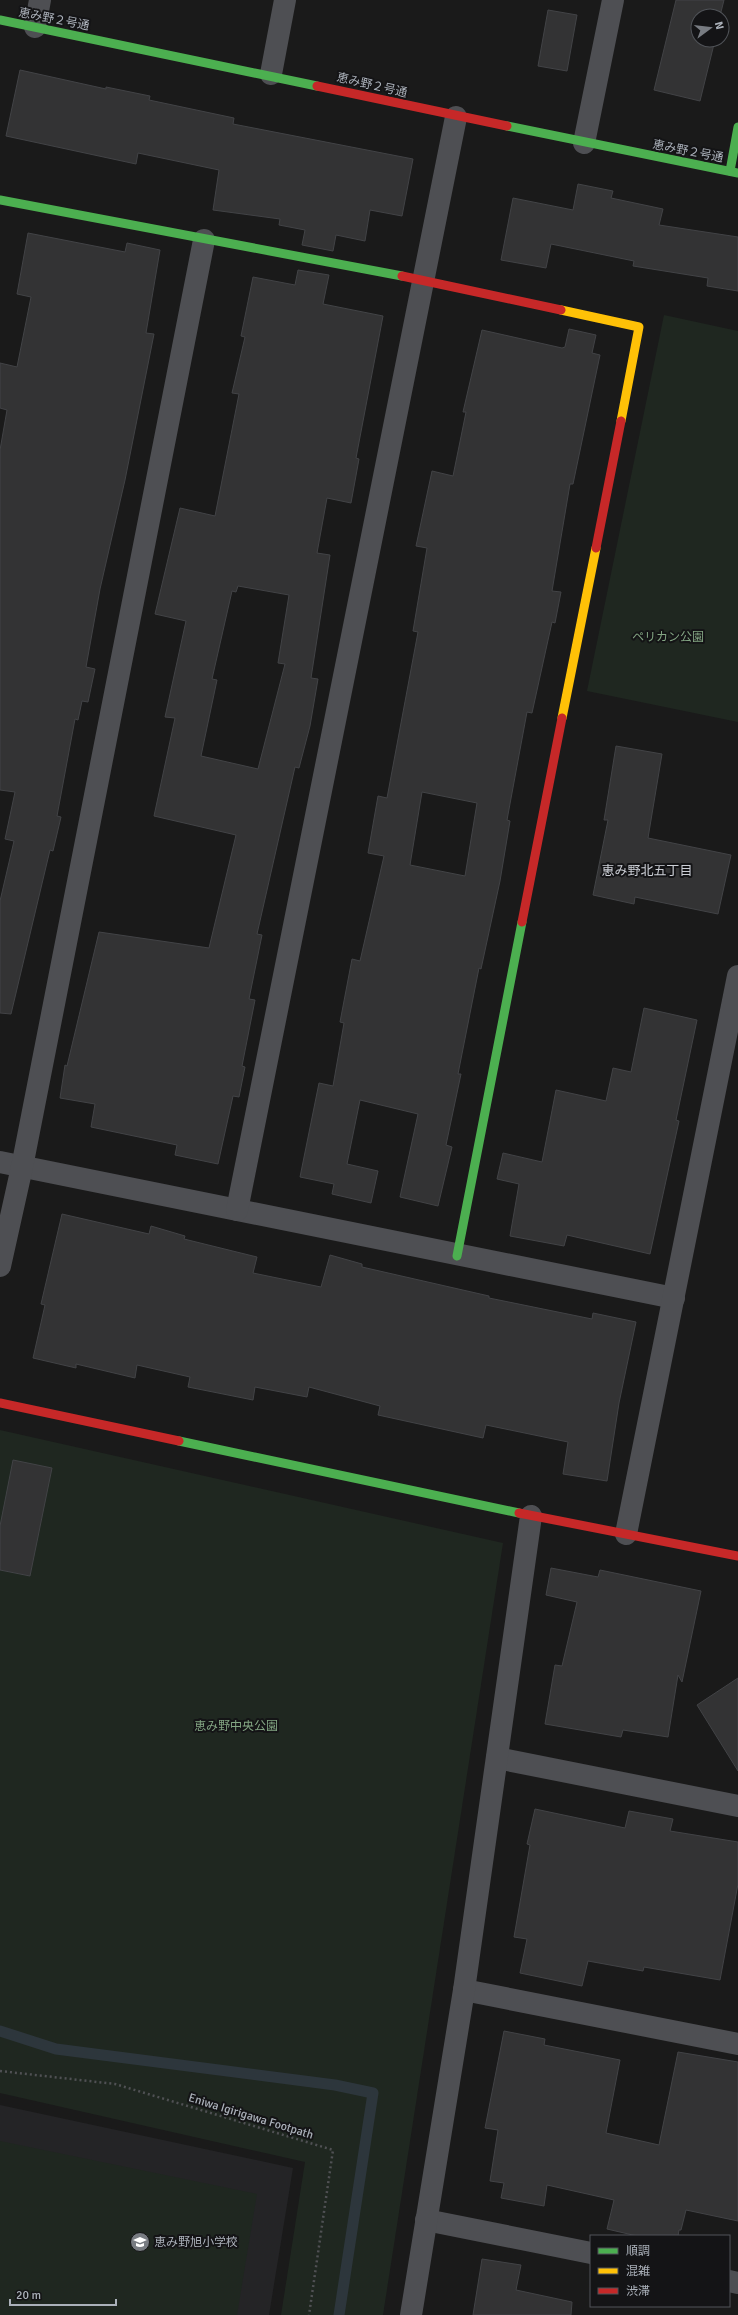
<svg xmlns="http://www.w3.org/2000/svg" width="738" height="2315" viewBox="0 0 738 2315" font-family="Signika,'Noto Sans JP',sans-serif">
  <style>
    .built { fill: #242426 }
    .green { fill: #1f2720 }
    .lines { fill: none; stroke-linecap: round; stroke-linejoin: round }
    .stream { stroke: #2d363c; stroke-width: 11 }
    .building { fill: #333334; stroke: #424346; fill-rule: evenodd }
    .path { stroke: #505154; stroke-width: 2.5; stroke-dasharray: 2 3; stroke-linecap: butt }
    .street { stroke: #4e4f53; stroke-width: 22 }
    .fast { stroke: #4caf50; stroke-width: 9 }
    .slow { stroke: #ffc107; stroke-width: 9 }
    .jam { stroke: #c62828; stroke-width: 9 }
    .labels { text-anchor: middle; stroke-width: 4; stroke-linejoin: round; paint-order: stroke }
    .street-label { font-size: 12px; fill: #abb1ba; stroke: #141416 }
    .park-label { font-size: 12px; fill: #83a583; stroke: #141416 }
    .poi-label { font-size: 12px; fill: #abb1ba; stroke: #141416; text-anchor: start }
    .neighbourhood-label { font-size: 13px; fill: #cccfd6; stroke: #141416 }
  </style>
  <rect width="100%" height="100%" fill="#1a1a1a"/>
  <polygon class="built" points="0,2105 293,2168 269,2315 0,2315"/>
  <g class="green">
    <polygon points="664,315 738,331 738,722 587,691"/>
    <polygon points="0,1430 503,1543 383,2315 281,2315 305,2162 0,2093"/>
    <polygon points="0,2141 257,2194 237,2315 0,2315"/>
  </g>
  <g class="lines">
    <polyline class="stream" points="0,2031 56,2049 335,2085 373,2093 339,2315"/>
  </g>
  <g class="building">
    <polygon points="676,0 724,0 720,16 698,16 698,40 715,40 700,101 654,90"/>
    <polygon points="548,10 577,15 567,71 538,66"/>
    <polygon points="20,70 106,89 106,87 150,96 149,100 234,118 233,124 413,159 402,216 370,210 365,241 336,235 333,251 302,245 305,230 279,225 280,219 213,210 219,170 138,153 136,164 6,136"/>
    <polygon points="578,184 613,191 611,198 663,209 659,225 738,237 738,291 707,286 708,278 633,266 634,261 551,244 546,268 501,260 513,198 573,210"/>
    <polygon points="28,233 125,252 127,243 160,250 146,333 154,334 125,480 100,589 86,667 95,669 88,702 82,701 78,720 75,719 57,816 61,817 53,851 50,850 11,1014 0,1013 0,901 14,841 5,839 15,792 0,790 0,450 7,410 0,408 0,363 17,367 31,297 17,294"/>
    <path d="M298,270l31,5 -6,29 60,12 -27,142 3,1 -8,44 -24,-5 -10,55 13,2 -19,123 7,1 -8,47 -11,42 -4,-1 -38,167 5,1 -13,64 6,1 -13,66 3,1 -6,30 -6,-1 -15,68 -43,-9 2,-10 -86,-18 4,-23 -35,-6 5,-33 2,1 32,-134 110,16 27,-113 -82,-19 21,-98 -10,-1 21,-96 -31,-7 25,-106 35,8 24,-122 -7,-1 13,-56 -4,-1 12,-59 42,8zM238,586l51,9 -11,68 7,1 -27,105 -57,-13 16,-76 -5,-1 20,-88 4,1z"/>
    <path d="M569,329l27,6 -4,18 8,2 -27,129h-3l-18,107 9,1 -6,31 -3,-1 -20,91 -5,-1 -20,108 3,1 -10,60 -19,88 -2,-1 -21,106h3l-15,71 6,2 -14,59 -38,-9 18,-83 -58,-14 -13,64 31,7 -7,32 -39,-9 2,-10 -34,-7 19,-94 14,3 11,-63 -4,-1 12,-63 8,2 24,-105 -16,-3 10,-57 9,2 31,-166 -5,-1 14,-83 -11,-2 16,-75 21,5 13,-64h-3l19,-82 80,18 3,-1zM422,792l55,11 -12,73 -55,-11z"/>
    <polygon points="616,746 662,754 648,838 731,855 718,914 635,897 634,904 593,895 608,820 604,820"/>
    <polygon points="644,1008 697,1020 676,1120 679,1121 650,1254 567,1235 564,1246 510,1236 519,1184 497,1179 503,1153 542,1162 556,1090 606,1101 613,1068 631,1072"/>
    <polygon points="62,1214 149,1234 151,1226 185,1236 184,1239 257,1257 253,1273 321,1287 330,1255 362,1264 362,1267 489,1296 489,1298 592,1319 593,1313 636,1322 619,1403 607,1481 563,1474 568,1442 486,1425 483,1438 378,1415 380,1406 309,1387 307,1397 255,1387 253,1400 188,1387 190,1377 137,1365 135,1378 76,1364 76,1368 33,1358 45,1305 41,1304"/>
    <polygon points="13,1460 52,1468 30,1576 0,1570 0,1526"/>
    <polygon points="551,1568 598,1577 600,1570 701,1591 682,1682 678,1675 668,1737 623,1730 621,1737 545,1724 555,1665 562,1666 577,1602 546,1595"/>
    <polygon points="738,1678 738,1771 697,1705"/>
    <polygon points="535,1809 625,1828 629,1811 673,1819 670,1831 738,1842 738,1884 720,1980 644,1967 643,1971 588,1961 582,1986 520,1973 527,1939 514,1937 530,1845 527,1844"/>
    <polygon points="504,2031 545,2039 544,2045 620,2060 606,2133 659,2145 678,2052 738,2062 738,2221 686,2210 681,2230 679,2230 678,2236 637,2236 607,2229 614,2200 547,2185 544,2206 501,2198 504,2183 490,2181 498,2130 485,2128"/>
    <polygon points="482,2259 521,2265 516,2290 572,2302 571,2315 473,2315"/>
  </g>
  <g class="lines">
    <polyline class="path" points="0,2071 115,2084 333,2150 309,2315"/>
    <g class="street">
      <polyline points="35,27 40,0"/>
      <polyline points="271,74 285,0"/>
      <polyline points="584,143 613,0"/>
      <polyline points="0,1162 674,1298"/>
      <polyline points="237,1210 456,117"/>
      <polyline points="0,1266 22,1167 204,240"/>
      <polyline points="626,1534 738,976"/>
      <polyline points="497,1758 738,1806"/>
      <polyline points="464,1990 738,2044"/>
      <polyline points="426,2220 591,2253"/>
      <polyline points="729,2281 738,2283"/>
      <polyline points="411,2315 464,1990 531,1516"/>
    </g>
    <g class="fast">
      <polyline points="0,20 317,86"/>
      <polyline points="507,126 738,173"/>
      <polyline points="730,171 738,127"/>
      <polyline points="0,200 402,276"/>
      <polyline points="457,1256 522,922"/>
      <polyline points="179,1441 519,1513"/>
    </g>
    <g class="slow">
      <polyline points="561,310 639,327 621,421"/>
      <polyline points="562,718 596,548"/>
    </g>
    <g class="jam">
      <polyline points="317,86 507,126"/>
      <polyline points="402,276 561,310"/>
      <polyline points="596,548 621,421"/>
      <polyline points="522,922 562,718"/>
      <polyline points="0,1403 179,1441"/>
      <polyline points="519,1513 738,1556"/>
    </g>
  </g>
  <defs>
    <g id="school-disc" transform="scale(1)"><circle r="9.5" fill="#787c82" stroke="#141416"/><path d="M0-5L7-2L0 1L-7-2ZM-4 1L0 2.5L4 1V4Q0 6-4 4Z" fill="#fff"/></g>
  </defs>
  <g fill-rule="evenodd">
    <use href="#school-disc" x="140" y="2242"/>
  </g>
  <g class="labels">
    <g class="street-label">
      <text transform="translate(54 19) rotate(11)" y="4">恵み野２号通</text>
      <text transform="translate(372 85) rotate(13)" y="4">恵み野２号通</text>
      <text transform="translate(688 151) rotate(11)" y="4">恵み野２号通</text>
      <text transform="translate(251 2116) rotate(17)" y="4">Eniwa Igirigawa Footpath</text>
    </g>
    <g class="park-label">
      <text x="668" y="641">ペリカン公園</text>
      <text x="236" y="1730">恵み野中央公園</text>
    </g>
    <g class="poi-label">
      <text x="154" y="2246">恵み野旭小学校</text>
    </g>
    <g class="neighbourhood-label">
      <text x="647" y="875">恵み野北五丁目</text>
    </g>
  </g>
  <rect x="590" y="2235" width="140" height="72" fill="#141416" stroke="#505358"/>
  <rect x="598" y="2248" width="20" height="6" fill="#4caf50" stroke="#505358"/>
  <text x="626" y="2255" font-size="12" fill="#abb1ba">順調</text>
  <rect x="598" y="2268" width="20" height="6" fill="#ffc107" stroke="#505358"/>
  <text x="626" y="2275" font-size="12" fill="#abb1ba">混雑</text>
  <rect x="598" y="2288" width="20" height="6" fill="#c62828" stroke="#505358"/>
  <text x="626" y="2295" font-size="12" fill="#abb1ba">渋滞</text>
  <g transform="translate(710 28) rotate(75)"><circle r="19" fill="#141416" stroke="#505358"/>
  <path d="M0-3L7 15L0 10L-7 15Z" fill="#787c82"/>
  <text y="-6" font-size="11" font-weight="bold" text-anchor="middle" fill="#abb1ba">N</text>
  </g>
  <path d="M10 2299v6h106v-6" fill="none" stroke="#abb1ba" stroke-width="2"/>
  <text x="16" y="2299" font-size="12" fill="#abb1ba" stroke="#141416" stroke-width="3" paint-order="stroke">20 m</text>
</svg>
